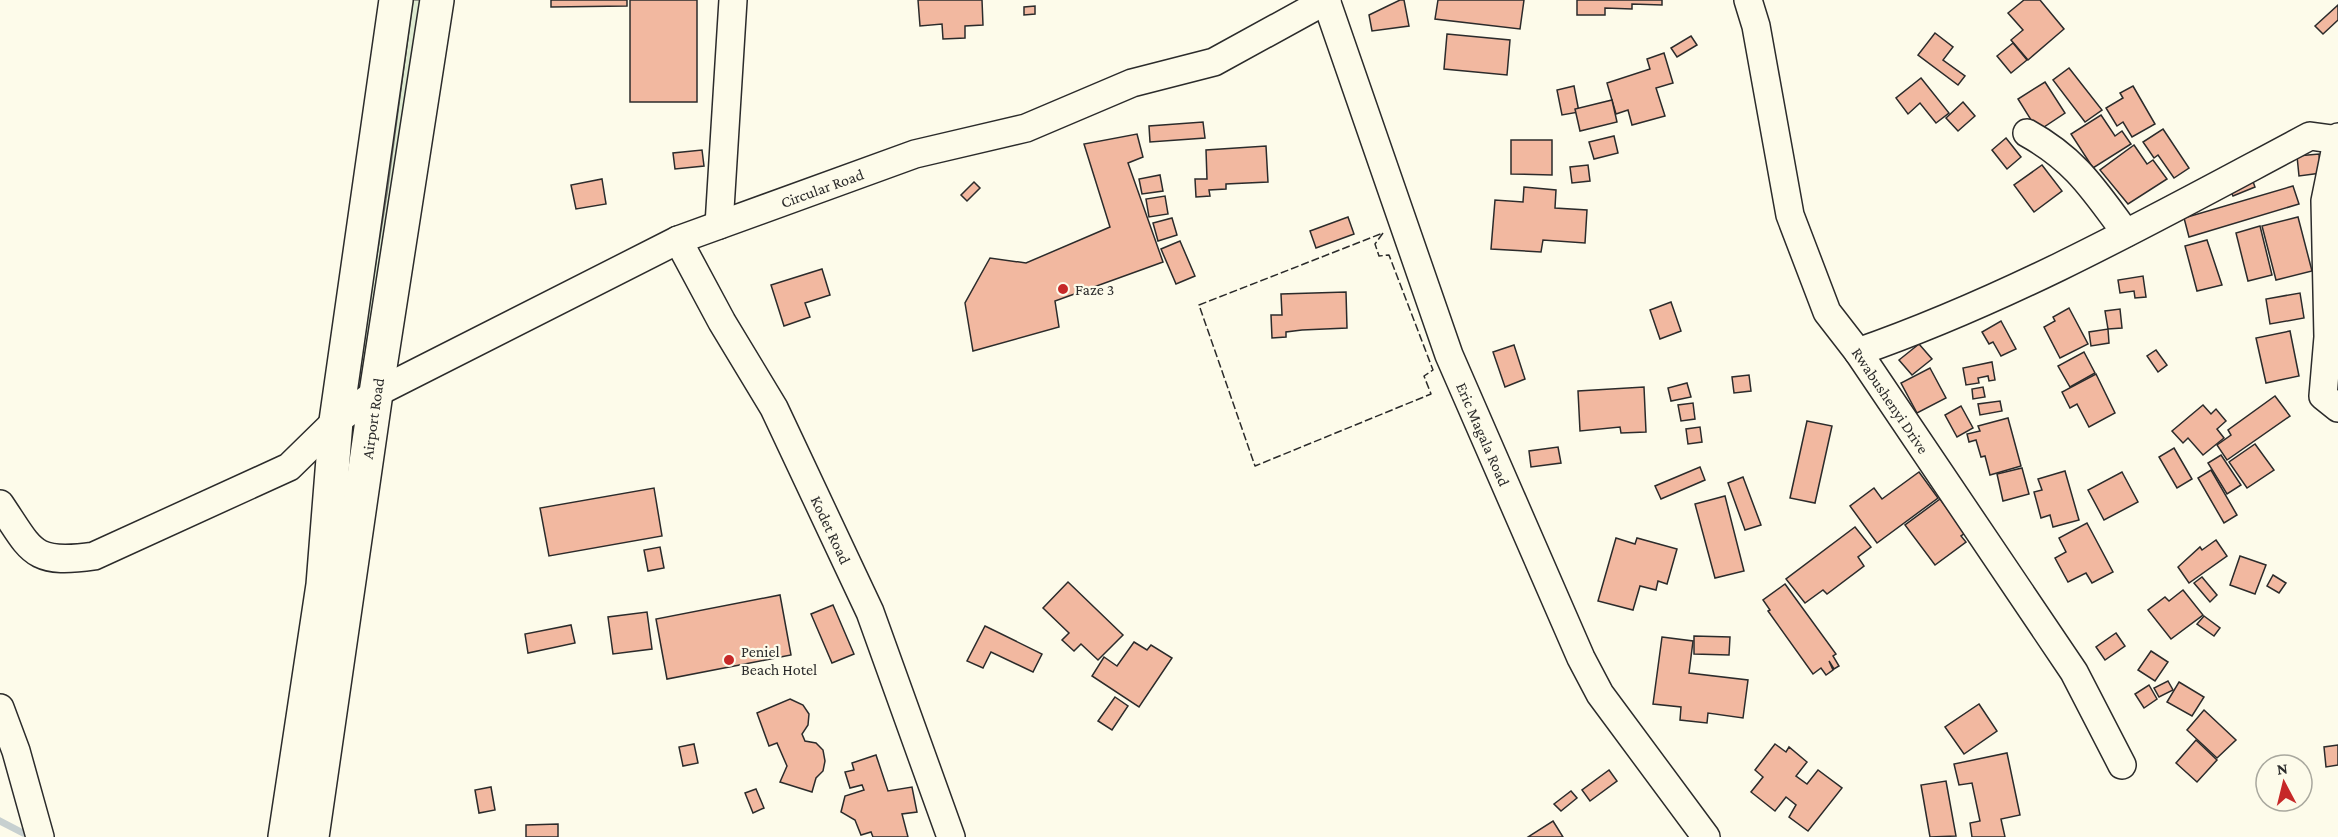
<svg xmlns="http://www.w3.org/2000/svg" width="2338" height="837" viewBox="0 0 2338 837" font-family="'Crimson Pro',serif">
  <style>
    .green { fill: #deebd1; stroke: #74746e; stroke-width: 1.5 }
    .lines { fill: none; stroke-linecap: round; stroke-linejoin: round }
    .stream { stroke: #c7d0d0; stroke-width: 7 }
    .building { fill: #f2b8a0; stroke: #2b2b2b; stroke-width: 1.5 }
    .minor-casing { stroke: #2b2b2b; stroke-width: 30 }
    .highway-casing { stroke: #2b2b2b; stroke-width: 36 }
    .minor { stroke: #fdfbea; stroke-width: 27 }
    .highway { stroke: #fdfbea; stroke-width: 33 }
    .fence { stroke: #2b2b2b; stroke-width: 1.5; stroke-dasharray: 8 3; stroke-linecap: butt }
    .poi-dot { fill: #c62828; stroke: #fdfbea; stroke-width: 2 }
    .labels { text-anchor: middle; stroke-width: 4.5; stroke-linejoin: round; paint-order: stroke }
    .street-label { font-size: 16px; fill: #2b2b2b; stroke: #fdfbea }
    .poi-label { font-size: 16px; fill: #2b2b2b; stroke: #fdfbea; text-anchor: start }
  </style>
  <rect width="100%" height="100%" fill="#fdfbea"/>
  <polygon class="green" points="413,0 427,0 365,389 358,373 387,193"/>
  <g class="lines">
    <polyline class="stream" points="0,821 23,833"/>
  </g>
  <g class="building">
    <polygon points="551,0 627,0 627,6 551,7"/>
    <rect x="630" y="0" width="67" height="102"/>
    <polygon points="918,0 982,0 983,25 965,26 965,38 943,39 942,24 920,26"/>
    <polygon points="1400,0 1404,0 1409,26 1372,31 1369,15"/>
    <polygon points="1438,0 1524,0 1520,29 1435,19"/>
    <polygon points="1577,0 1662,0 1662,5 1632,4 1632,9 1605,8 1605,15 1577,15"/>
    <polygon points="2024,0 2040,0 2064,29 2028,60 2011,40 2023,30 2008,13"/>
    <polygon points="2338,5 2338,20 2323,34 2315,26"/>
    <polygon points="1035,6 1035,14 1024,15 1024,7"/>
    <polygon points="1935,33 1953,47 1943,60 1965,76 1958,85 1918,55"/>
    <polygon points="1447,34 1510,40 1507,75 1444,69"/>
    <polygon points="1691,36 1697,45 1677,57 1671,48"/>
    <polygon points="2013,43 2027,60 2011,73 1997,56"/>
    <polygon points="1664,53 1673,83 1656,88 1665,116 1632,125 1628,110 1616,114 1607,83 1650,69 1647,59"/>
    <polygon points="2069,68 2102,110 2085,122 2053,80"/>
    <polygon points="1921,78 1949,113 1936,123 1920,103 1908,114 1896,98"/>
    <polygon points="2045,82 2065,113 2038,131 2018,99"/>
    <polygon points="1574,86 1579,112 1562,115 1557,90"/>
    <polygon points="2133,86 2155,124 2132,137 2123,122 2117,126 2106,108 2123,98 2120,93"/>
    <polygon points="1612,100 1617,122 1580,131 1575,109"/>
    <polygon points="1963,102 1975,116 1958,131 1946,118"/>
    <polygon points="2101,115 2115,136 2122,131 2131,144 2093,168 2071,134"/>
    <polygon points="1203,122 1205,138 1150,142 1149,126"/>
    <polygon points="2163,129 2189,168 2174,178 2158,155 2154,158 2143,142"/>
    <polygon points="1137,134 1143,157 1128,163 1163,262 1055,301 1059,327 973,351 965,303 990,258 1026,263 1110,227 1084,144"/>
    <polygon points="1614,136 1618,153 1594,159 1589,142"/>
    <polygon points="2006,138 2021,157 2007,169 1992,150"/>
    <polygon points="1511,140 1552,140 1552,175 1511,174"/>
    <polygon points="2134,145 2147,164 2153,160 2167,179 2128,204 2100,170"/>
    <polygon points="1266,146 1268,182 1226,184 1226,189 1209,190 1210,196 1196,197 1195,179 1207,179 1206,150"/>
    <polygon points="702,150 704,166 675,169 673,153"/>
    <polygon points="2319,154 2321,173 2299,176 2297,156"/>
    <polygon points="1588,165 1590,181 1572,183 1570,167"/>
    <polygon points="2042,165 2062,191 2034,212 2014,185"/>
    <polygon points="1160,175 1163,191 1142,194 1139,179"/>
    <polygon points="2251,176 2255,187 2233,196 2228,185"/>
    <polygon points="602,179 606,204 576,209 571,185"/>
    <polygon points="974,182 980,188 967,201 961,195"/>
    <polygon points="2293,186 2299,204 2189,237 2184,218"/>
    <polygon points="1524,187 1556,190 1555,208 1587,210 1585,243 1543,240 1541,252 1491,249 1495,200 1523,202"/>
    <polygon points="1165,196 1168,214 1149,217 1146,199"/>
    <polygon points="1348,217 1354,234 1316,248 1310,231"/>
    <polygon points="2298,217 2312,271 2276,280 2262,226"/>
    <polygon points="1172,218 1177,235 1158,241 1153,223"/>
    <polygon points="2260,226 2272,275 2248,281 2236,233"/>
    <polygon points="2207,240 2222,285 2197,291 2185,246"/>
    <polygon points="1180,241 1195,276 1176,284 1161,249"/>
    <polygon points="822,269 830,295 805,303 810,317 784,326 771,285"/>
    <polygon points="2143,276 2146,297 2135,298 2134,291 2120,293 2118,280"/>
    <polygon points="1346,292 1347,328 1302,330 1286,332 1286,337 1272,338 1271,315 1282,315 1281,294"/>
    <polygon points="2300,293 2304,318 2270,324 2266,299"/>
    <polygon points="1671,302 1681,331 1660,339 1650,310"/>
    <polygon points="2069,308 2088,344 2060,358 2044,327 2055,321 2053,317"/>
    <polygon points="2120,309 2122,328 2108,329 2105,311"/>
    <polygon points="2001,321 2016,349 2001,356 1993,342 1989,344 1982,332"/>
    <polygon points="2108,329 2109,343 2091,346 2089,332"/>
    <polygon points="2290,331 2299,376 2266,383 2256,338"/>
    <polygon points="1919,344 1932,359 1912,375 1899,360"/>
    <polygon points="1514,345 1525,379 1505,387 1493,352"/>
    <polygon points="2156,350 2167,365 2158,372 2147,356"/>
    <polygon points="2084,352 2095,373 2070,387 2058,366"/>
    <polygon points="1992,362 1995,380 1989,381 1988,376 1978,378 1979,383 1966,385 1963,368"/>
    <polygon points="1930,368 1946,398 1917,413 1901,383"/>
    <polygon points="2096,374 2115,413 2089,427 2077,404 2070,408 2062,392"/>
    <polygon points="1749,375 1751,391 1734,393 1732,377"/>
    <polygon points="1687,383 1691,397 1671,401 1668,388"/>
    <polygon points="1644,387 1646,432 1621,433 1620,427 1580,431 1578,391"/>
    <polygon points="1983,387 1985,397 1973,399 1972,389"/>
    <polygon points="2275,396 2290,416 2227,460 2217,445 2231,435 2228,430"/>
    <polygon points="2000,401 2002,411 1980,415 1978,404"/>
    <polygon points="1693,403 1695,419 1681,421 1678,405"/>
    <polygon points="2203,405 2211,414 2216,409 2226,421 2217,429 2224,438 2203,455 2188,438 2183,443 2172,431"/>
    <polygon points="1961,406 1973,428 1957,437 1945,415"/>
    <polygon points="2008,418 2021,466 1990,475 1985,456 1981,457 1976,440 1969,442 1967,434 1980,431 1978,426"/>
    <polygon points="1807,421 1832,426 1815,503 1790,498"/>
    <polygon points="1700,427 1702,442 1688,444 1686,429"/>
    <polygon points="2255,444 2274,470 2247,488 2229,462"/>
    <polygon points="1558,447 1561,463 1531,467 1529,451"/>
    <polygon points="2174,448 2192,479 2177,488 2159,457"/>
    <polygon points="2221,455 2241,485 2227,494 2208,463"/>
    <polygon points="1700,467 1705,480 1661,499 1655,486"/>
    <polygon points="2022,468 2029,494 2003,501 1997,474"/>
    <polygon points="2211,470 2237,515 2224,523 2198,478"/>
    <polygon points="2065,471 2079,520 2053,527 2050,515 2041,518 2034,492 2042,490 2038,479"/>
    <polygon points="1919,472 1938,498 1877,543 1850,506 1874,488 1882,499"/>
    <polygon points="2122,472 2138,502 2104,520 2088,490"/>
    <polygon points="1743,477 1761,525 1745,530 1728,483"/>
    <polygon points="654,488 662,536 549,556 540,508"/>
    <polygon points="1725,496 1744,571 1715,578 1695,504"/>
    <polygon points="1940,499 1965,533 1961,536 1966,542 1935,565 1905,525"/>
    <polygon points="2087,523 2113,572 2092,583 2086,573 2068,582 2055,558 2066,552 2059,538"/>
    <polygon points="1855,527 1871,547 1858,557 1864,566 1827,594 1823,590 1805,603 1786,579"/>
    <polygon points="1616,538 1635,544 1637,538 1677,549 1667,584 1658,581 1656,590 1640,586 1633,610 1598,601"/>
    <polygon points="2216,540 2227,556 2189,583 2178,567 2200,547 2202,550"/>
    <polygon points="660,547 664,568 648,571 644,550"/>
    <polygon points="2240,556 2266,565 2255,594 2230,585"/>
    <polygon points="2273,575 2286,583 2279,593 2267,586"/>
    <polygon points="2202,577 2217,595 2210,602 2194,583"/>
    <polygon points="1068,582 1123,635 1098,660 1081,644 1074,651 1062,640 1069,633 1043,608"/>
    <polygon points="1785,584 1836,654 1833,656 1839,666 1834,669 1829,661 1833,670 1826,675 1821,668 1813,674 1768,611 1770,610 1763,600"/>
    <polygon points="2183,590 2203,615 2171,639 2148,610 2165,597 2169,601"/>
    <polygon points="780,595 791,655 667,679 656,619"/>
    <polygon points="833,605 854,654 832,663 811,614"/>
    <polygon points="647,612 652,649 613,654 608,617"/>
    <polygon points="2204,616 2220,628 2214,636 2197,624"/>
    <polygon points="571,625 575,643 528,653 525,634"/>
    <polygon points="985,626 1042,654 1033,672 991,652 983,668 967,661"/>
    <polygon points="2116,633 2125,646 2105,660 2096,647"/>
    <polygon points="1694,636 1730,637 1729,655 1694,654"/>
    <polygon points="1662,637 1693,641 1689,673 1748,680 1743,718 1708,713 1707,723 1680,720 1681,707 1653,704"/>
    <polygon points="1134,642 1147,650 1151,645 1172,658 1139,707 1092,676 1104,657 1117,666"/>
    <polygon points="2151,651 2168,662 2155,681 2138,670"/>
    <polygon points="2168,681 2173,690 2159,697 2154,688"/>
    <polygon points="2179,682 2204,697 2192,716 2167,702"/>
    <polygon points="2149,685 2157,699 2144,708 2135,694"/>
    <polygon points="1115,697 1128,706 1112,730 1098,721"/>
    <polygon points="790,699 803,705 809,714 808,725 802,734 805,741 816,743 823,750 825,761 823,771 816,778 812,792 780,782 787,766 777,743 769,746 757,713"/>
    <polygon points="1979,704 1997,731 1964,754 1945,727"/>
    <polygon points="2204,710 2236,740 2217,758 2187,730"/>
    <polygon points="2196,740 2217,760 2197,782 2176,763"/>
    <polygon points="694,744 698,763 683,766 679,747"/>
    <polygon points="1775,744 1786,752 1789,747 1807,762 1796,776 1807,784 1818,770 1842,788 1808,831 1789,817 1796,805 1786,797 1775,811 1751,792 1763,777 1755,770"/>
    <polygon points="2338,745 2338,765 2326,767 2324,747"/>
    <polygon points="2007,753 2020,815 2001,819 2005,837 1972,837 1970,823 1980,821 1972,783 1959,785 1954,764"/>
    <polygon points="876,755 888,791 912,787 917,812 902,814 908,837 873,837 871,832 861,835 855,820 841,812 845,796 864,790 862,785 850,788 845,772 854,770 852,763"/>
    <polygon points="1609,770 1617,781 1590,801 1582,790"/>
    <polygon points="1946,781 1956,836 1930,837 1921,785"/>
    <polygon points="491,787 495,810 479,813 475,790"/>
    <polygon points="756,789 764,808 753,813 745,793"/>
    <polygon points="1571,791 1577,798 1561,811 1554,804"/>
    <polygon points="1553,821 1563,837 1528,837"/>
    <polygon points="558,824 558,837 526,837 526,825"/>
  </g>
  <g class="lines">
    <g class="minor-casing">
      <g id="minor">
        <path id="s1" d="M1326,0l123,355 132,303 19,36 106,143"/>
        <path id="s2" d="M1748,0l8,26 34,189 37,97 31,40 216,320 48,93"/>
        <path d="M2027,133c49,27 67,57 99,100"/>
        <polyline points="2338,137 2325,201 2328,337 2323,396 2338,408"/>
        <polyline points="719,225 733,0"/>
        <path id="s3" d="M678,240l44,82 52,86 96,204 81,225"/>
        <path d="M1858,352c158,-55 305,-138 452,-216l28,4"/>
        <path id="s4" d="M0,504c32,47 31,61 94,52l195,-89 47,-46 40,-28 302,-153 237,-86 111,-26 106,-45 82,-21 113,-62"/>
        <polyline points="0,708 16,751 40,837"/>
      </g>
    </g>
    <g class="highway-casing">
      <g id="highway">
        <polyline points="285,837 323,585 336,421 396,0"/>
        <path id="s5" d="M312,837l64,-444 61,-393"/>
      </g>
    </g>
    <use href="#minor" class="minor"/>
    <use href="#highway" class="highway"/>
    <polygon class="fence" points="1383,233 1375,244 1379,256 1389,255 1433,370 1424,376 1431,394 1255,466 1199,305"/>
  </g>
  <g class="poi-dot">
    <circle cx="1063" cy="289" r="6"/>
    <circle cx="729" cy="660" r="6"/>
  </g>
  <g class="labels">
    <g class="street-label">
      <text dy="6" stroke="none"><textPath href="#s4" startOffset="940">Circular Road</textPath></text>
      <text dy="6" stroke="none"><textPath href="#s2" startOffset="432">Rwabushenyi Drive</textPath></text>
      <text dy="6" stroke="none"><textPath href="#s5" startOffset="423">Airport Road</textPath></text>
      <text dy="6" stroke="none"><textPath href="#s1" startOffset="462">Eric Magala Road</textPath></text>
      <text dy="6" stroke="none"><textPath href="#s3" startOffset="328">Kodet Road</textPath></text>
    </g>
    <g class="poi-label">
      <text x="1075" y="295">Faze 3</text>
      <text x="741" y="657">Peniel<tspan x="741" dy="18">Beach Hotel</tspan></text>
    </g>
  </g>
  <g transform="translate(2284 783) rotate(353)"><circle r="28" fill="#fdfbea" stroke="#a9a89e" stroke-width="1.5"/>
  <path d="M0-4.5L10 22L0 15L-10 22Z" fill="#c62828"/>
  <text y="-9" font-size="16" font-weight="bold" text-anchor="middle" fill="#2b2b2b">N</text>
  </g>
</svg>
